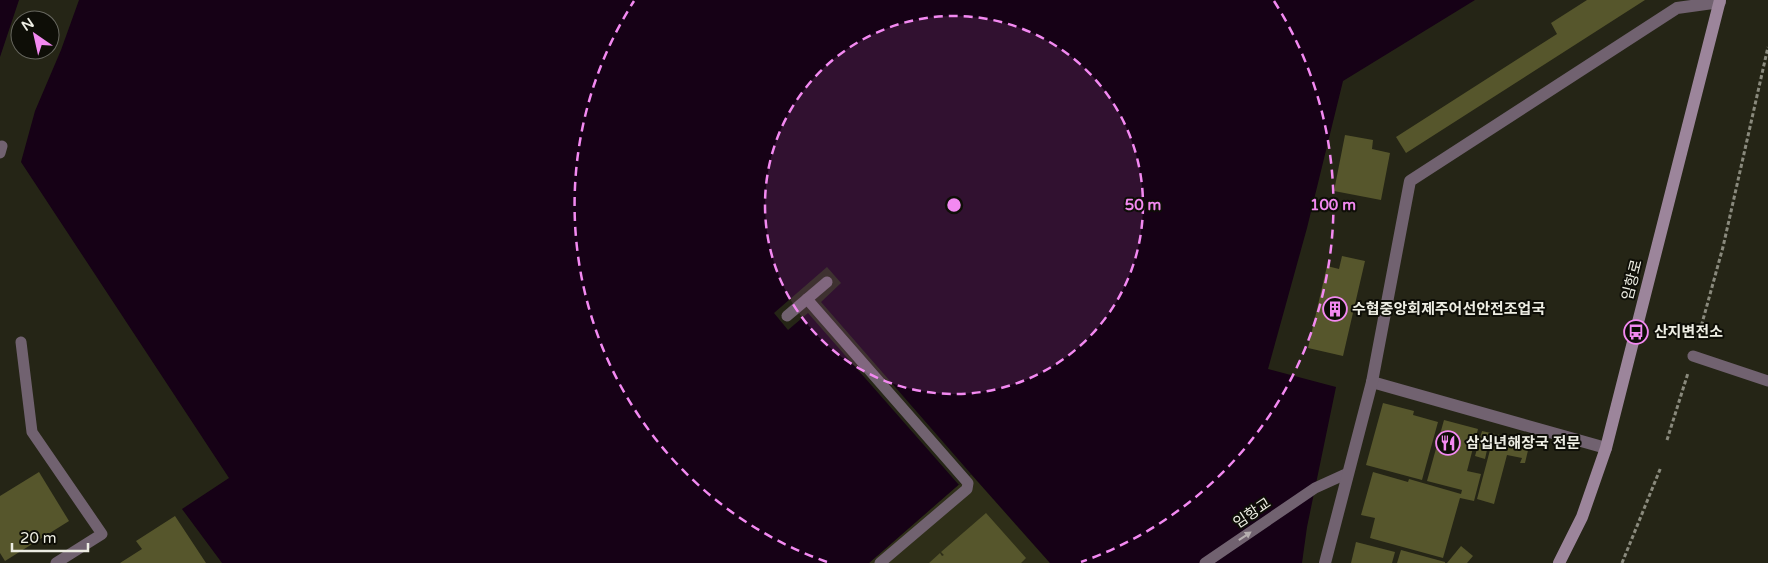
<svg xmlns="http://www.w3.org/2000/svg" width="1768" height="563" viewBox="0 0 1768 563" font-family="'Varela Round','Noto Sans KR',sans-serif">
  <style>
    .built { fill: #2e2e18 }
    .water { fill: #160116 }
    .pier { fill: #252516 }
    .building { fill: #56562c }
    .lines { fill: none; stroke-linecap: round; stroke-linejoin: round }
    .path { stroke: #8a8a7d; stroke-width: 3; stroke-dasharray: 4 2.5; stroke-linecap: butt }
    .lane { stroke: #716270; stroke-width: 11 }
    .street { stroke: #716270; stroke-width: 12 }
    .secondary { stroke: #9c859b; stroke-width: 12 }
    .oneway { fill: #b5aeaf }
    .ring { fill: none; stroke: #f389f1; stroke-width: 2.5; stroke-dasharray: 9 6 }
    .labels { text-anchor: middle; stroke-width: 4; stroke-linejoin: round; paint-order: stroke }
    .street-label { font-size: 15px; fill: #edede3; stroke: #0e0e07 }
    .poi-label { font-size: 15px; font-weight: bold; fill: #edede3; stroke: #0e0e07; text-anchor: start }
    .centre { fill: #f389f1; stroke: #0e0e07; stroke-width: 2.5 }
    .ring-label { font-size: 15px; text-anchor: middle; font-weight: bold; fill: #f389f1; stroke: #0e0e07; stroke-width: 4; stroke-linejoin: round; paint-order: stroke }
  </style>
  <rect width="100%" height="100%" fill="#252516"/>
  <polygon class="built" points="971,474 1050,563 869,563"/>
  <g class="water">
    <polygon points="0,0 19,0 0,57"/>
    <polygon points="79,0 1475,0 1343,81 1307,228 1268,369 1336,387 1307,527 1302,563 1050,563 971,474 869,563 222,563 182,509 229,478 21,162 35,111 61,50"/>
  </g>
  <polygon class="pier" points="827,267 841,283 821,302 971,474 959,485 808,313 788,330 774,313"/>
  <g class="building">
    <polygon points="1587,0 1645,0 1406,153 1396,137 1557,34 1551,23"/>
    <polygon points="1345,135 1373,140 1372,149 1390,153 1381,200 1334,191"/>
    <polygon points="1342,256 1365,261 1343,356 1308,348 1327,266 1339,269"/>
    <polygon points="1383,403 1414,411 1413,415 1438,422 1422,480 1366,465"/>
    <polygon points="1444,420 1478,429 1467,471 1481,474 1474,501 1460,498 1443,558 1370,538 1375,518 1361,515 1373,472 1408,482 1409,479 1461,494 1462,490 1427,481"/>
    <polygon points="1482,431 1530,442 1525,463 1520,463 1522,458 1507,455 1494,504 1477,499 1490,450 1487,450 1485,459 1475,456"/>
    <polygon points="39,472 69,521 5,561 0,553 0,496"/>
    <polygon points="986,513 1026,558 1021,563 929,563 940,553 942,556 944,555 941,552"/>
    <polygon points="175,516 206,563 120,563 142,549 136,541"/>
    <polygon points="1356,542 1395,552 1392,563 1351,563"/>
    <polygon points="1461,546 1473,556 1467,563 1447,563"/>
    <polygon points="1401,550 1445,562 1445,563 1397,563"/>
  </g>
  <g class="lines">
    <g class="path">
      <polyline points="1698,338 1723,247 1768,47"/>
      <polyline points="1667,440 1688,373"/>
      <polyline points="1622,563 1661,467"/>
    </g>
    <g class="lane">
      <polyline points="0,153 2,146"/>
      <polyline points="807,299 968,483 967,489 880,563"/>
      <polyline points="787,316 827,282"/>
      <polyline points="21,342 32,432 102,534 56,563"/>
      <polyline points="1693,356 1768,381"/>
      <polyline points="1205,563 1315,488 1348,473"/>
    </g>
    <g class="street">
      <polyline points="1372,382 1606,448"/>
      <polyline points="1325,563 1372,382 1410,181 1677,8 1720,2"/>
    </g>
    <polyline class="secondary" points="1559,563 1582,517 1606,448 1720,0"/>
  </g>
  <defs><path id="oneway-solid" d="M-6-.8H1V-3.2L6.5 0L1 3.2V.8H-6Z" transform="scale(1.25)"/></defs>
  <use class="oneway" href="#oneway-solid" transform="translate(1245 536) rotate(-34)"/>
  <circle cx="954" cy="205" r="189" fill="#f389f1" fill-opacity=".12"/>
  <g class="ring">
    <circle cx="954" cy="205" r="189"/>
    <path d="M827 562A379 379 0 0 1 634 1M1274 1A379 379 0 0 1 1081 562"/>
  </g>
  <defs>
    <g id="building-ring" transform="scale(1.25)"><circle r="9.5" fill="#0e0e07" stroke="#f389f1" stroke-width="1.5"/><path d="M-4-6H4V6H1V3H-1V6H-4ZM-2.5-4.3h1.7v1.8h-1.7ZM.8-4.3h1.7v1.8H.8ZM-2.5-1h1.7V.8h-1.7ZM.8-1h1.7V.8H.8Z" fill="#f389f1"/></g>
    <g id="bus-ring" transform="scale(1.25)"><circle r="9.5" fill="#0e0e07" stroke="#f389f1" stroke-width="1.5"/><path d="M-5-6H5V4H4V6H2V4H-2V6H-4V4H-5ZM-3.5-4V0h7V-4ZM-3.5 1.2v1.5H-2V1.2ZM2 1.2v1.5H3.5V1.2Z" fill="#f389f1"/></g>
    <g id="restaurant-ring" transform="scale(1.25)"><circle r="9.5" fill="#0e0e07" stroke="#f389f1" stroke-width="1.5"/><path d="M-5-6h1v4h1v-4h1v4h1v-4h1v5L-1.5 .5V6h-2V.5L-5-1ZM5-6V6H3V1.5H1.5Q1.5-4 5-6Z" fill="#f389f1"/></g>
  </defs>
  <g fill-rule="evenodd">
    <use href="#building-ring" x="1335" y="309"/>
    <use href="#bus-ring" x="1636" y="332"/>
    <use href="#restaurant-ring" x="1448" y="443"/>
  </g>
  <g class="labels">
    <g class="street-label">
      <text transform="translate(1632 280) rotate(-76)" y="5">임항로</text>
      <text transform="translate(1252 513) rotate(-34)" y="5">임항교</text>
    </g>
    <g class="poi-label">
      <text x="1352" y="314">수협중앙회제주어선안전조업국</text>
      <text x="1654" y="337">산지변전소</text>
      <text x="1466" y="448">삼십년해장국 전문</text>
    </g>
  </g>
  <circle cx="954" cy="205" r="8" class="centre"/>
  <g class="ring-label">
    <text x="1143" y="210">50 m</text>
    <text x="1333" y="210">100 m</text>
  </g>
  <g transform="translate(35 35) rotate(326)"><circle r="24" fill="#0e0e07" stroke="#67675f"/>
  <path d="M0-4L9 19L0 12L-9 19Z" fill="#f389f1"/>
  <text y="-8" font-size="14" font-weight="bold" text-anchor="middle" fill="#edede3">N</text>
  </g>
  <path d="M12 543v8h76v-8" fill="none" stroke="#edede3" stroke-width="2.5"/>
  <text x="20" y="543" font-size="15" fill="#edede3" stroke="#0e0e07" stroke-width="4" paint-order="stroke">20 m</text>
</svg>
